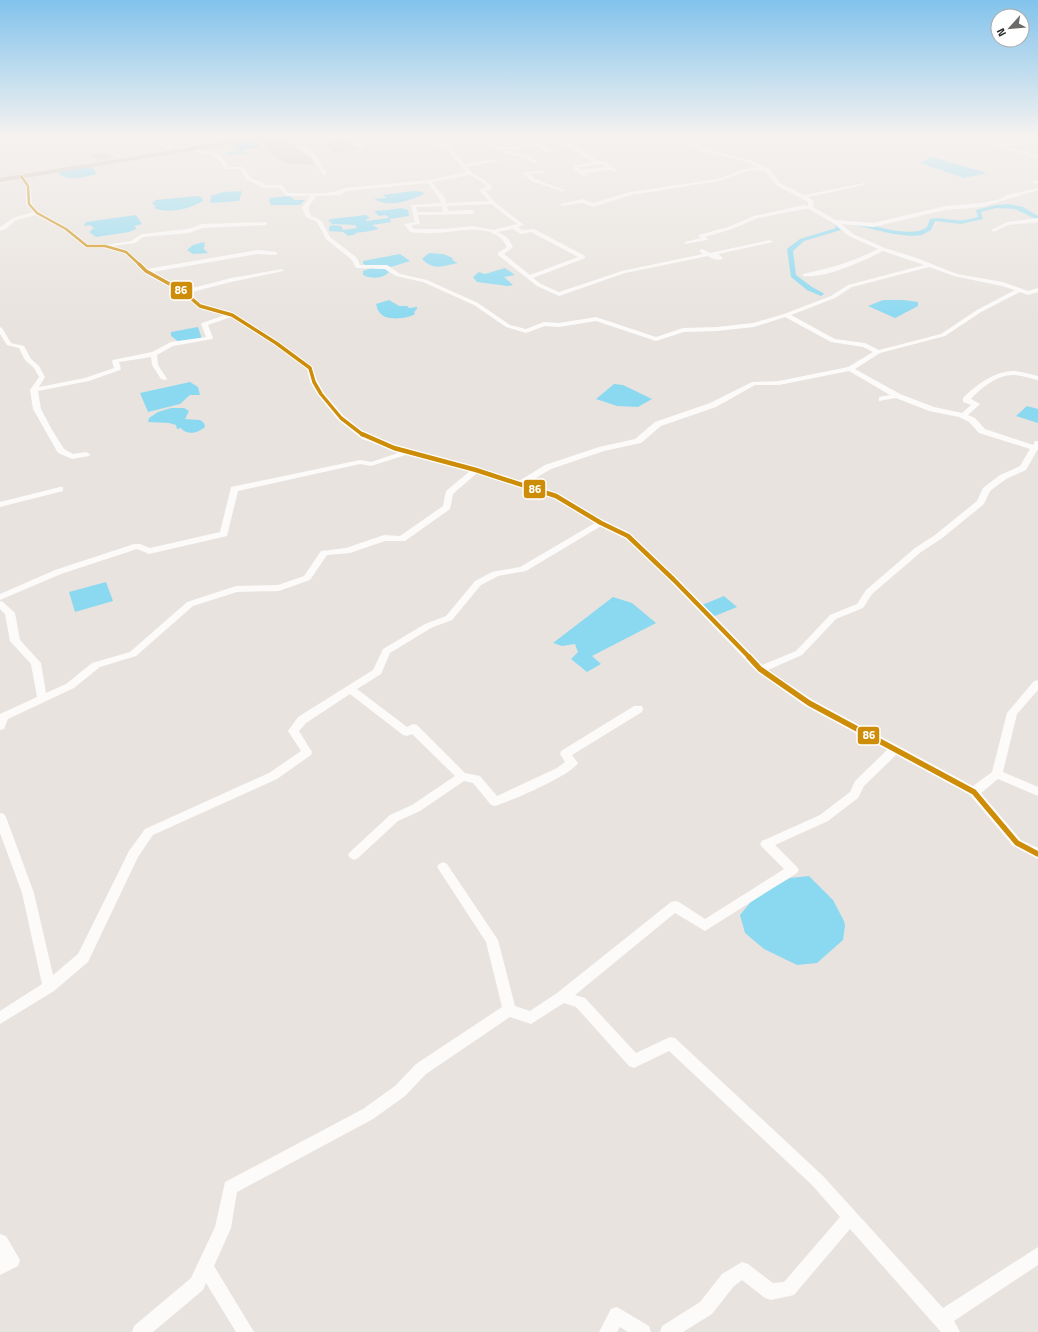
<svg xmlns="http://www.w3.org/2000/svg" width="1038" height="1332" viewBox="0 0 1038 1332" font-family="'Titillium Web',sans-serif">
  <style>
    .education { fill: #ece2d1 }
    .water { fill: #8ad9f1 }
    .lines { fill: none; stroke-linecap: round; stroke-linejoin: round }
    .canal { fill: #8ad9f1; fill-rule: evenodd }
    .building { fill: #d0cdc9 }
    .minor { fill: #fcfbfa; fill-rule: evenodd }
    .highway { fill: #cfc3bb; fill-rule: evenodd }
    .bus-1-far3-casing { stroke: #fff; stroke-width: 4 }
    .bus-1-far2-casing { stroke: #fff; stroke-width: 5.5 }
    .bus-1-far1-casing { stroke: #fff; stroke-width: 7 }
    .bus-1-casing { stroke: #fff; stroke-width: 8 }
    .bus-1-far3 { stroke: #ce8d08; stroke-width: 2.5 }
    .bus-1-far2 { stroke: #ce8d08; stroke-width: 3.5 }
    .bus-1-far1 { stroke: #ce8d08; stroke-width: 4.5 }
    .bus-1 { stroke: #ce8d08; stroke-width: 5.5 }
    .line-badge { stroke: #fff; stroke-width: 1.5 }
    .badge-label { font-size: 11px; text-anchor: middle; font-weight: bold; fill: #fff }
  </style>
  <rect width="100%" height="100%" fill="#e8e3de"/>
  <polygon class="education" points="818,135 868,135 834,141"/>
  <g class="water">
    <polygon points="248,141 253,141 261,147 243,150 247,153 228,155 225,153 241,151 231,144"/>
    <polygon points="932,157 987,173 964,178 920,163"/>
    <path d="M89,167l4,1 4,6c-13,3 -30,9 -39,-2z"/>
    <polygon points="242,191 239,201 210,203 211,196 223,192"/>
    <path d="M414,191l9,1 1,2c-15,7 -35,14 -50,5l13,-1 -4,-3z"/>
    <path d="M198,196l4,2 1,3c-13,8 -35,13 -49,7l2,-2 -4,-2 4,-4z"/>
    <polygon points="289,196 295,200 305,200 300,205 270,205 271,203 269,202 270,198"/>
    <path d="M400,208l8,2 1,6 -19,3 1,3 -19,3 7,4c-8,2 -16,3 -24,4l1,1 -8,2 -5,-4 -14,-1v-4l3,-2 9,1 2,4 14,-2 -2,-3 -23,-1 -4,-4 4,-1 34,-4 4,3 -4,1 1,2 22,-3 -3,-3 -7,1 -5,-5c9,-1 17,-1 26,-3z"/>
    <polygon points="136,215 142,224 135,226 136,229 129,232 96,237 89,232 94,228 90,225 84,226 86,222"/>
    <polygon points="204,242 205,246 203,248 208,253 193,254 187,250 193,245"/>
    <path d="M429,253l14,1 10,4 -1,2 6,3c-16,3 -24,8 -36,-4z"/>
    <polygon points="400,254 410,261 391,267 385,265 369,266 363,264 363,261"/>
    <path d="M371,268l14,1 4,3c-6,7 -18,7 -26,3v-4z"/>
    <polygon points="505,268 515,275 504,277 513,285 508,286 477,282 473,277 479,272 485,274"/>
    <path d="M389,300l10,6h8l2,2 8,-1v2l-3,3 1,2c-8,5 -29,7 -35,-1 -3,-3 -3,-6 -4,-9z"/>
    <polygon points="883,300 904,300 918,302 918,306 895,318 868,306"/>
    <polygon points="198,327 202,339 179,342 171,336 171,332"/>
    <polygon points="190,382 198,387 200,395 190,395 180,404 148,412 140,393"/>
    <polygon points="614,384 623,385 652,399 638,407 617,406 596,399"/>
    <polygon points="1027,406 1038,409 1038,423 1016,416"/>
    <path d="M171,408h13l5,3 -4,8 15,1 4,3 1,4c-7,6 -18,9 -24,1l-4,1 -1,-4 -7,-2 -21,-1 1,-4 9,-6z"/>
    <polygon points="106,582 113,601 75,612 69,592"/>
    <polygon points="724,596 737,607 715,616 702,605"/>
    <polygon points="613,597 632,603 656,623 592,656 601,664 587,672 571,659 578,652 575,644 562,646 553,643"/>
    <polygon points="809,876 833,900 844,921 845,926 843,940 817,963 797,965 764,949 745,933 740,915 754,898 790,878"/>
  </g>
  <g class="lines">
    <g class="canal">
      <path d="M1009,204l14,3 15,9v4l-23,-11 -19,-1 -15,4 2,7 -22,5 -26,-3 -4,9 -9,5 -10,1 -19,-2 -38,-9 3,-2c18,2 54,16 69,4l3,-8c9,-2 16,0 25,1 8,1 15,-1 23,-3l-2,-7 20,-5z"/>
      <polygon points="834,223 838,223 842,229 841,230 804,241 793,251 796,275 812,287 823,293 824,294 821,296 807,290 791,277 787,249 800,239 836,228"/>
    </g>
  </g>
  <g class="building">
    <polygon points="283,139 310,157 314,164 305,165 302,163 294,164 284,163 262,147 266,147 260,142"/>
    <polygon points="343,141 349,142 358,150 334,153 325,144"/>
    <polygon points="106,152 114,158 97,161 91,155"/>
  </g>
  <g class="lines">
    <g class="minor">
      <polygon points="134,135 139,135 173,148 169,149"/>
      <polygon points="281,135 285,135 315,154 327,175 323,175 311,156"/>
      <polygon points="346,135 350,135 363,146 363,148 359,148"/>
      <path d="M421,135h4l17,9 56,-9v1l-15,3 18,9 38,-4 11,6v2h-4l-8,-6 -38,4 -22,-11 -32,7 6,2 12,16 34,-5v2l-32,6c7,8 18,11 26,20v2l-7,2 12,13 27,21 -6,2 4,3 12,-1 51,27v2l-52,20 8,6 18,8 63,-21 81,-17 -4,-3 3,-2 8,4 60,-13 3,2 -55,12 5,4c-5,4 -10,1 -15,-2l-83,17 -66,23 -22,-10 -39,-31v-2l9,-6c-11,-23 -40,-17 -59,-15 -12,1 -26,2 -38,0l-6,-8 11,-2 -4,-17 30,-2 -2,-5 -11,-15 -82,8 -5,4 -25,1 -8,12 3,8 10,4 9,17 27,21 3,7h27l13,9 27,6 51,23 32,22 16,4 18,-7 15,1 37,-6 60,20 27,-9 34,-1 36,-4 31,-9 47,-18 17,-11 76,-20 -41,-14c-20,10 -58,28 -80,25v-2c28,-6 49,-12 75,-25l-29,-13 -16,-13 -24,-14h-5l-46,9 -26,11 -27,8 3,2 -1,1 -22,4v-2l16,-4 -3,-2 1,-1 29,-8 26,-11 50,-11 4,1v-4l-32,-17 -11,-14 -3,-1 -14,1 -29,10 -88,14 -38,12 -10,-4 -22,3v-2l22,-5 10,4 37,-11 88,-13 27,-10 13,-2 -11,-5 -45,-11 -11,-7 -28,-8v-1l32,7 11,7 45,11 18,9 11,14 24,12 60,-12v2l-56,12 6,4 -1,6 23,13 37,3 72,-17 37,-3 18,-4 7,-4 31,-7v2l-56,17 -37,3 -72,17 -32,-3 12,10 32,14 29,9 43,17 46,8 25,9 10,-3v4l-10,3 -8,-3 -39,20 -36,24 -65,17 -25,16 45,25 34,13 28,6 9,-8 -8,-3v-4c13,-13 30,-26 50,-27 8,0 17,3 25,5v4c-8,-2 -17,-5 -25,-5 -16,0 -32,13 -42,24l9,5 -12,11 7,3 10,11 48,16 2,-4h3v8l-12,21 -20,9 -16,12 -6,13 -43,35 -20,13 -49,42 -9,14 -27,11 -34,36 -34,15 45,30 160,86 19,-14 15,-59 27,-32 4,-1v10l-21,24 -14,58 35,15v9l-40,-17 -17,14 40,47 17,8v11l-25,-13 -43,-51 -74,-40 -32,31 -6,12 -30,23 -53,24 22,22 2,3 -2,3 -92,58 -30,-18 -100,82 10,3 51,55 34,-16 5,1 148,138 120,132 95,-61v18l-84,56 6,11h-19l-91,-103 -56,66 -23,5 -6,-2 -23,-18 -8,6 -22,28 -29,18h-23l2,-6 38,-24 22,-28 20,-12 6,2 25,19 11,-1 56,-65 -27,-31 -144,-135 -35,17 -5,-2 -53,-59 -12,-4 -33,21 -21,-7 -84,57 -21,22 -32,23 -136,73 -6,36 -17,38 40,66h-18l-30,-49 -3,7 -50,42h-21l2,-6 57,-48 24,-51 10,-45 138,-73 32,-23 21,-22 86,-57 -16,-65 -47,-72 -2,-3 2,-3 4,-2 4,2 51,76 17,66 15,5 27,-18 114,-91 4,-1 4,1 26,17 79,-50 -22,-22 -2,-3 2,-3 58,-26 30,-23 5,-11 32,-31 -82,-44 -49,-35 -85,-89 -46,-44 -24,-12 -75,45 -28,5 -17,9 -29,35 -21,8 -41,25 -9,21 -24,15 50,38 6,-3 4,1 48,48 15,3 17,20 60,-28 8,-6 -5,-8 1,-3 73,-45h8l1,3 -1,3 -70,43 6,8c-8,13 -67,38 -83,43l-4,-1 -18,-22 -9,-2 -44,30 -22,10 -40,37 -4,2 -4,-2 -2,-3 2,-3 40,-37 22,-10 43,-29 -43,-42 -5,2 -4,-1 -53,-41 -44,29 -7,8 13,21 -1,3 -34,24 -124,56 -15,22 -50,105 -34,29 -54,33v-13l42,-27 -20,-91 -22,-60v-20l4,1 2,3 28,76 19,82 25,-21 51,-103 16,-22 124,-56 32,-22 -13,-20 10,-14 75,-47 10,-21 42,-25 21,-8 29,-35 17,-9 28,-5 75,-44 -42,-25 -76,-25 -24,21 -3,15 -45,32h-20l-35,12 -23,2 -17,25 -31,11 -42,1 -44,14 -57,50 -36,11 -26,21 -66,31 -4,10 -4,1v-16l37,-17 -6,-33 -21,-23 -5,-27 -5,-5v-8l3,1 12,11 5,27 21,23 5,30 20,-9 26,-21 38,-11 57,-50 49,-16 42,-1 26,-9 17,-25 25,-3 38,-13 16,1 43,-30 3,-15 24,-20 -61,-17 -38,12 -11,-2 -122,27 -11,45 -78,18 -12,-5 -76,25 -61,26v-6l55,-24 79,-26h6l10,4 70,-16 11,-45 129,-27 11,2 30,-10 -39,-13 -24,-19 -21,-26 -7,-12 -3,-13 -33,-25 -43,-27 -23,8 5,13 -1,1 -39,7 -16,9 1,10 9,14 -1,1 -5,-1 -9,-14 -1,-8 -32,5 2,7 -1,1 -31,11 -51,10 3,18 10,19 13,21 9,5 13,-2 4,2 -1,2 -17,3 -14,-6 -25,-44 -3,-19 9,-13 -5,-9 -9,-8 -6,-12 -12,-3 -7,-11v-7l2,1 9,15 13,3 7,13 8,7 6,11 -6,10 46,-9 29,-10 -2,-7 1,-1 39,-8 19,-10 35,-5 -5,-13 1,-1 23,-8 -27,-8 -16,-14 -38,-21 -20,-19 -19,-5 -20,-1 -21,-17 -28,-15 -20,5 -10,9 -6,2v-4l13,-9 20,-6 -7,-8v-18l-7,-11h4l7,11 2,18 7,8 29,16 20,16 18,1 25,-4 11,-7 46,-5 14,-5 65,-2v2l-2,1 -62,3 -14,5 -46,4 -8,6 -23,3 16,5 19,18 111,-19 19,2v2l-2,1 -17,-1 -106,18 33,18 46,-12 52,-9v2l-52,11 -43,11 14,12 32,9 44,28 34,25 6,15 6,11 20,23 24,19 29,11 82,22 40,13 26,-16 54,-18 36,-8 20,-17 55,-19 42,-21 27,-1 69,-14 25,-15 -10,-5 -32,-5 -46,-25 -31,10 -37,4 -33,1 -28,9 -60,-20 -37,6 -14,-1 -19,7 -20,-6 -32,-22 -51,-23 -27,-6 -11,-7 -29,-1 -4,-8 -26,-21 -9,-17 -11,-5 -4,-9 8,-12h-23l-8,-8h-15l-17,-8 -7,-11h-15c-13,-24 -19,-9 -36,-21l2,-1c17,5 29,2 38,20h14l8,11 16,7h15l6,8c19,0 40,3 57,-5l84,-8 37,-8 -18,-22 -18,-8zM470,175l12,7 5,5 -8,3 10,11 -43,2 -1,-5 -13,-16zM491,204l26,20 -24,6 -20,-4 -30,3h-29l-3,-4 9,-1 -2,-9 54,-1 3,-2 -3,-2 -24,1 -1,-5zM442,206l1,6h-26l-1,-5zM513,229l8,5 10,-2 47,25 -48,18 -26,-21 9,-7 -5,-9 -10,-6zM929,267l25,9 48,10 13,4 -38,20 -36,24 -62,16 -14,-7 -30,-4 -44,-24 44,-17 17,-11zM849,371l41,24 -11,2v4l17,-3 33,13 30,6 10,5 10,11 51,16 -10,17 -20,9 -17,13 -6,13 -42,34 -20,13 -49,42 -9,14 -27,11 -34,36 -34,14 -85,-87 -46,-44 -27,-13 -45,-27 -33,-10 25,-15 53,-18 37,-8 20,-17 55,-19 39,-22h24z"/>
      <path d="M531,135h5l35,9 27,17h7l12,10 -2,1 -5,-2 -25,3 3,2 -4,1 -11,-6 1,-4 19,-4 -26,-16zM602,164l5,3 -26,3 -3,-2v-1z"/>
      <polygon points="1038,139 1038,141 1006,146 1038,156 1038,158 999,147 989,148 987,147"/>
      <polygon points="505,151 530,156 537,162 533,163 526,158 503,153"/>
      <polygon points="544,171 542,173 529,174 535,179 564,190 564,192 531,181 523,173 525,172"/>
      <polygon points="1036,180 1038,180 1038,184 1032,182"/>
      <polygon points="1038,218 1038,222 1008,225 994,232 991,230 1007,222"/>
      <polygon points="60,487 63,487 63,491 0,507 0,502"/>
      <polygon points="0,1234 6,1236 20,1260 18,1266 0,1275"/>
      <polygon points="617,1307 649,1326 651,1332 628,1332 620,1327 617,1332 599,1332 611,1309"/>
    </g>
    <polygon class="highway" points="267,135 279,135 276,137 0,182 0,178"/>
    <g class="bus-1-far3-casing">
      <polyline id="bus-1-far3" points="21,176 28,186 29,204 37,213 66,229 87,246 105,246 126,252 140,265"/>
    </g>
    <g class="bus-1-far2-casing">
      <polyline id="bus-1-far2" points="139,264 146,271 184,292 200,306 232,315 276,343 310,368 314,382 321,394 341,418 363,435"/>
    </g>
    <g class="bus-1-far1-casing">
      <polyline id="bus-1-far1" points="362,434 394,448 476,470 556,496 601,523 628,536 674,580 750,658"/>
    </g>
    <g class="bus-1-casing">
      <polyline id="bus-1" points="749,657 760,669 809,703 974,792 1017,843 1038,854"/>
    </g>
    <use href="#bus-1-far3" class="bus-1-far3"/>
    <use href="#bus-1-far2" class="bus-1-far2"/>
    <use href="#bus-1-far1" class="bus-1-far1"/>
    <use href="#bus-1" class="bus-1"/>
  </g>
  <linearGradient id="sky" x2="0" y2="1"><stop stop-color="#82c3ec"/><stop offset="0.42" stop-color="#f5f2f0"/><stop offset="1" stop-color="#f5f2f0" stop-opacity="0"/></linearGradient>
  <rect width="1038" height="321" fill="url(#sky)"/>
  <g class="line-badge">
    <rect x="170" y="281" width="23" height="19" rx="4" fill="#ce8d08"/>
    <rect x="523" y="479" width="23" height="20" rx="4" fill="#ce8d08"/>
    <rect x="857" y="726" width="23" height="19" rx="4" fill="#ce8d08"/>
  </g>
  <g class="badge-label">
    <text x="181" y="294">86</text>
    <text x="535" y="493">86</text>
    <text x="869" y="739">86</text>
  </g>
  <g transform="translate(1010 28) rotate(243)"><circle r="19" fill="#ffffff" stroke="#a9a9a9"/>
  <path d="M0-3L7 15L0 10L-7 15Z" fill="#6c6a68"/>
  <text y="-6" font-size="11" font-weight="bold" text-anchor="middle" fill="#292929">N</text>
  </g>
</svg>
